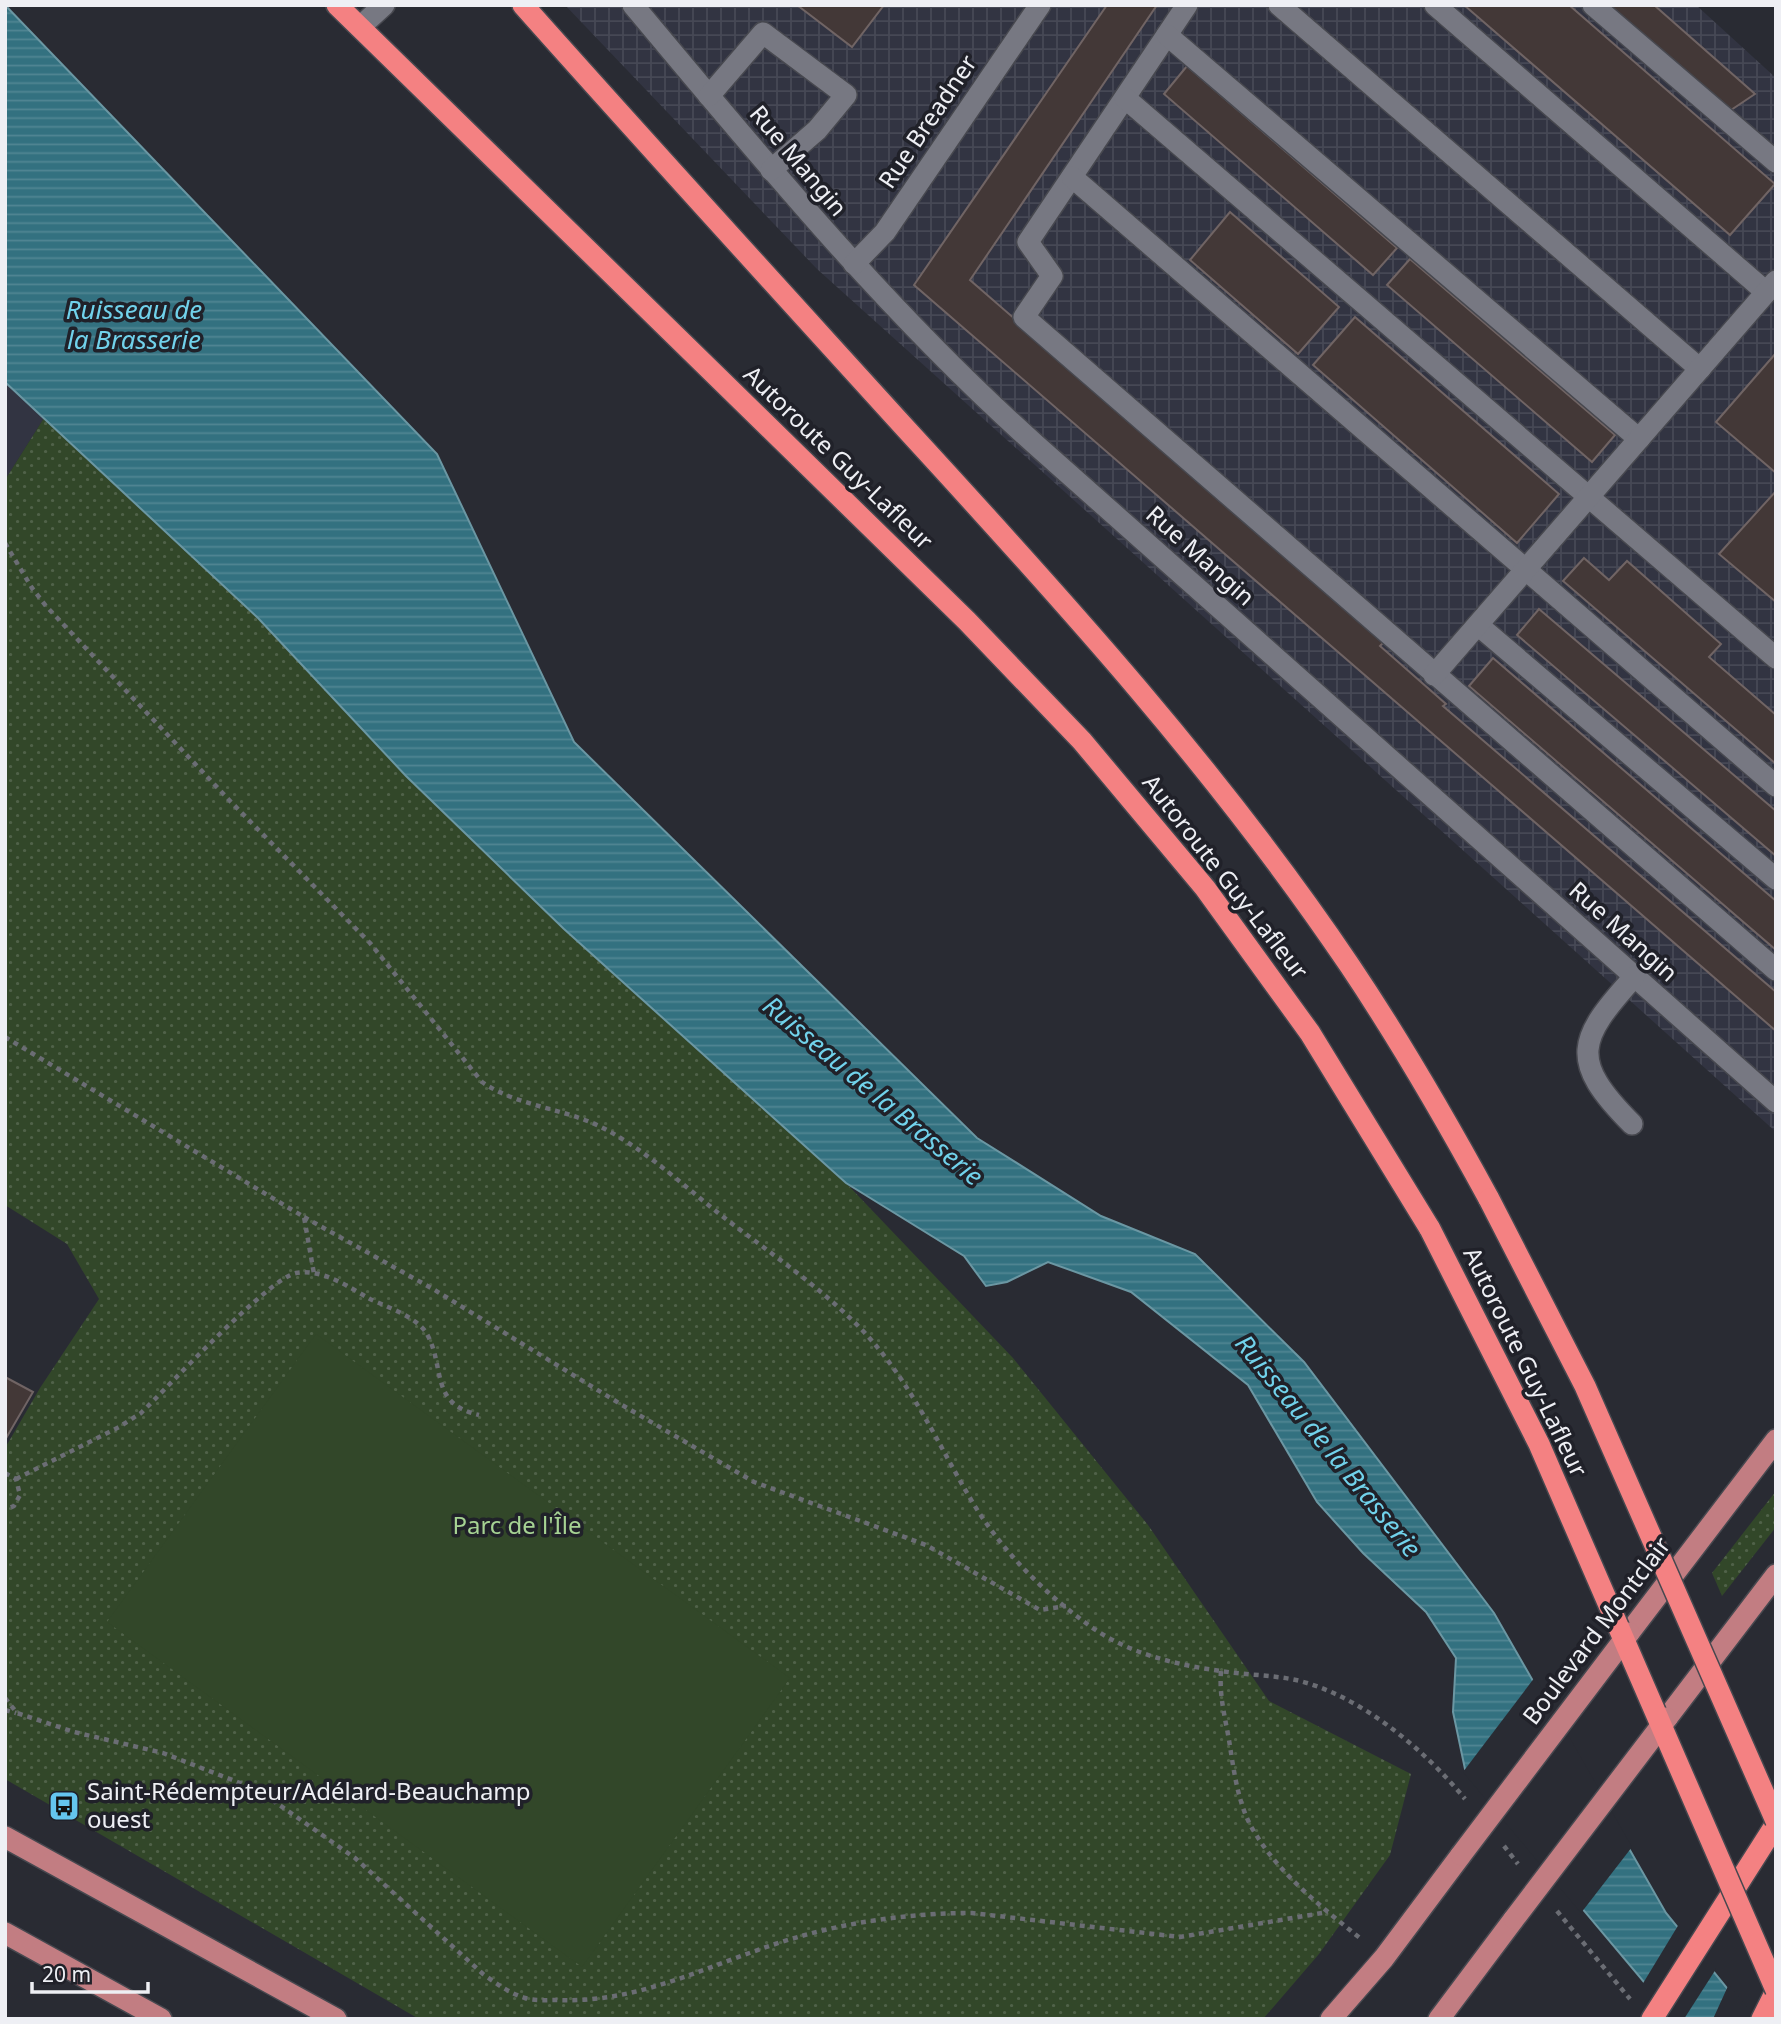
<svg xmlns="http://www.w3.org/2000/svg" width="1781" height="2024" viewBox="0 0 1781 2024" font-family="'Noto Sans',sans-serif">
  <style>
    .industrial { fill: url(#industrial-grid) }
    .built { fill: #323442 }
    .grass { fill: url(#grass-dots) }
    .pitch { fill: #324729 }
    .water { fill: url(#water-rules); stroke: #6b97a3; stroke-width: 2 }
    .pier { fill: #292b33 }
    .building { fill: #433837; stroke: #706464; stroke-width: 2 }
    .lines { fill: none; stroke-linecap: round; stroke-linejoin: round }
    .minor-casing { stroke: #47484f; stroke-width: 24 }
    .major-casing { stroke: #47484f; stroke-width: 24 }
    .highway-casing { stroke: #47484f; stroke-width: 24 }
    .path { stroke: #6b6d74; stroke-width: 4.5; stroke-dasharray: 5 5; stroke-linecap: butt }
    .minor { stroke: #777882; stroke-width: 21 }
    .major { stroke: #c27d82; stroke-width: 21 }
    .highway { stroke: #f48182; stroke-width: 21 }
    .major-bridge-casing { stroke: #47484f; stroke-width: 24; stroke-linecap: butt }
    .highway-bridge-casing { stroke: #47484f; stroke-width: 24; stroke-linecap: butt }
    .major-bridge { stroke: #c27d82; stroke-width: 21 }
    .highway-bridge { stroke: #f48182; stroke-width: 21 }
    .labels { text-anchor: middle; stroke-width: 7; stroke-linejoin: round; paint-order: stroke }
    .street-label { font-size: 24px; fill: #eeeff4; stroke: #202129 }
    .park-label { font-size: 24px; fill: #a6d393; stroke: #202129 }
    .poi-label { font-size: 24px; fill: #eeeff4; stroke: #202129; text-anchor: start }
    .water-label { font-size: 26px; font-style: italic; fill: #71d2eb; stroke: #202129 }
  </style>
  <defs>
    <pattern id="industrial-grid" width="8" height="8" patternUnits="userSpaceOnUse" patternTransform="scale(1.75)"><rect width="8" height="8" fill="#323442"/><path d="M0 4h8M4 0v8" fill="none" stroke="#464855"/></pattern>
    <pattern id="grass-dots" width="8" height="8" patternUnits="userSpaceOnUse" patternTransform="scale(1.75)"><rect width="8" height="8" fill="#324729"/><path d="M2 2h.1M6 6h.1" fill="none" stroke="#506249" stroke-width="1.8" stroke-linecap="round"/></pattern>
    <pattern id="water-rules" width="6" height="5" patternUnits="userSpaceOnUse" patternTransform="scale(1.75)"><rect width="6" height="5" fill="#337180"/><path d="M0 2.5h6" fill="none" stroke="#518693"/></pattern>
  </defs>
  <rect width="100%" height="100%" fill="#292b33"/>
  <polygon class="industrial" points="565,5 1696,5 1776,78 1776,1132 817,269"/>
  <polygon class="built" points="5,382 44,418 5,480"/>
  <g class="grass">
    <polygon points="44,418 258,618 406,776 564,929 846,1183 1013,1358 1148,1525 1269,1701 1411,1774 1390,1855 1319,1954 1263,2019 419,2019 5,1779 5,1448 40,1388 99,1299 67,1244 5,1205 5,480"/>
    <polygon points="1776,1491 1776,1527 1722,1596 1712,1573"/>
  </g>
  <polygon class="pitch" points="316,1334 790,1678 582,1967 107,1622"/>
  <polygon class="water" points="5,5 437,454 574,742 977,1138 1101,1216 1195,1254 1304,1362 1494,1613 1666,1913 1752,2019 1675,2019 1465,1769 1453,1712 1456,1658 1426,1612 1363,1553 1317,1502 1248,1385 1131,1292 1048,1262 1007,1282 986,1286 964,1256 846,1183 564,929 406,776 258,618 5,382"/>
  <g class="pier">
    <polygon points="1535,1677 1632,1847 1581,1913 1463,1772"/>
    <polygon points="1679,1924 1716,1969 1684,2019 1670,2019 1642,1985"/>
    <polygon points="1727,1982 1755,2017 1756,2019 1713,2019 1728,1986"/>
  </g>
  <g class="building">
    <polygon points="797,5 884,5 852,47"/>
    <polygon points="1107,5 1157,5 970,280 1385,641 1380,646 1446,704 1443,706 1776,992 1776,1031 914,285"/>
    <polygon points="1464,5 1569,5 1775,184 1730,235"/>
    <polygon points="1607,5 1654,5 1755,94 1731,110"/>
    <polygon points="1187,66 1397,248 1373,275 1164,94"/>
    <polygon points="1230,212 1339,307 1298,354 1190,260"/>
    <polygon points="1410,259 1615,435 1592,462 1387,285"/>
    <polygon points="1355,317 1559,494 1517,543 1313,365"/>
    <polygon points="1776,353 1776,473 1716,422"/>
    <polygon points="1776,491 1776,602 1719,554"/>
    <polygon points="1584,558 1609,580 1627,561 1721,644 1709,657 1776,715 1776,764 1563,581"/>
    <polygon points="1539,609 1776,811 1776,856 1517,635"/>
    <polygon points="1493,658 1776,901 1776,950 1469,686"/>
    <polygon points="5,1377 33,1392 5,1440"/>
  </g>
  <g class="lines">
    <g class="minor-casing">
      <g id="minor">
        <path d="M633,5c128,153 254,307 403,440l740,657"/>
        <polyline points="1187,5 1028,242 1052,276 1024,317 1776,970"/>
        <polyline points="1279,5 1700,369"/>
        <polyline points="1435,5 1766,292"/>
        <polyline points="1593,5 1776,162"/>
        <polyline points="360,27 384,5"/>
        <polyline points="1167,35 1639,439"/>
        <polyline points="709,96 763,33 846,95 817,130 771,170"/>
        <polyline points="1125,98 1776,658"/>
        <polyline points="1072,177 1776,786"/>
        <polyline points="854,264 885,232 1040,5"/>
        <polyline points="1478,625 1776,879"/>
        <polyline points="1434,675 1776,281"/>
        <path d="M1632,1124c-64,-64 -54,-85 2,-147"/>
      </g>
    </g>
    <g class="major-casing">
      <g id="major">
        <polyline points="1629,1633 1776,1440"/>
        <polyline points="1667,1718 1776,1575"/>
        <polyline points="5,1837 336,2019"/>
        <polyline points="5,1933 161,2019"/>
        <polyline points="1331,2019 1384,1958 1461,1855"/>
        <polyline points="1439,2019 1514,1919"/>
      </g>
    </g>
    <g class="highway-casing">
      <g id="highway">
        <polyline points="337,5 967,621 1082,741 1205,888 1310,1033 1430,1229"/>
        <path d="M523,5c127,143 256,284 384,425 157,171 313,343 443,536 51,76 96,154 139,233"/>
        <polyline points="1652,2019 1776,1824"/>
        <polyline points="1762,2019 1776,1991"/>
      </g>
    </g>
    <g class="path">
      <path d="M5,543l27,45 14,18 185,196 139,141 112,139c36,25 84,26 123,47 43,23 79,57 117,87 48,37 100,72 142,116 49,53 73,111 109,171 29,48 71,90 117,123 37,27 86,39 131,45 25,4 51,4 75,9 64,15 129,70 169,119"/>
      <polyline points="5,1037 304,1217 314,1274"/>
      <polyline points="304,1217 433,1289 622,1405 754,1482 926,1545 1040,1610 1066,1606"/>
      <polyline points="5,1473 16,1479 20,1495 14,1506 5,1510"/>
      <path d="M16,1479l103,-52 22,-14c27,-26 127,-134 155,-140 25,-5 53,14 74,26 17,8 50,19 58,37 17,33 2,68 51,79"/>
      <path d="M1221,1671c-2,24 4,46 8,69 5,31 9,67 26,93 26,43 68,75 106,106"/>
      <path d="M5,1698l12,15 57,19 89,21 95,37 97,68 128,116c14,10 26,19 42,24 9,3 21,2 32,2 86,4 160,-40 241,-63 55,-16 117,-24 174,-24l208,24 148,-25"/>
      <polyline points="5,1710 16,1713"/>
      <polyline points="1504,1846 1518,1864"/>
      <polyline points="1557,1911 1630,1999"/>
    </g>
    <use href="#minor" class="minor"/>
    <use href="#major" class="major"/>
    <use href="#highway" class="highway"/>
    <g class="major-bridge-casing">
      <g id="major-bridge">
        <polyline points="1461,1855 1629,1633"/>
        <polyline points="1514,1919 1667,1718"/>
      </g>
    </g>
    <g class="highway-bridge-casing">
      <g id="highway-bridge">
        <polyline points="1489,1199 1585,1386 1776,1821"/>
        <polyline points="1430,1229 1539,1444 1776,1990"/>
      </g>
    </g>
    <use href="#major-bridge" class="major-bridge"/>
    <use href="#highway-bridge" class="highway-bridge"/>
  </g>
  <defs>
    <g id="bus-square" transform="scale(1.575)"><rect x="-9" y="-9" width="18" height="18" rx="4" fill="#64c5ee" stroke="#202129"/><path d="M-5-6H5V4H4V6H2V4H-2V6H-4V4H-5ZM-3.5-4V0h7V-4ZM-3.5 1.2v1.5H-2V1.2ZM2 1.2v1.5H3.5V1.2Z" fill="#111"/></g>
  </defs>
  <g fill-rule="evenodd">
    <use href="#bus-square" x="64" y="1806"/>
  </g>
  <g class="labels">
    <g class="street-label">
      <text transform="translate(928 122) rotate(-56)" y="8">Rue Breadner</text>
      <text transform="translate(798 161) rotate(50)" y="8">Rue Mangin</text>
      <text transform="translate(838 458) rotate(44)" y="8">Autoroute Guy-Lafleur</text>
      <text transform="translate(1200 556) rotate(42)" y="8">Rue Mangin</text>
      <text transform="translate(1225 877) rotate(52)" y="8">Autoroute Guy-Lafleur</text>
      <text transform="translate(1623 932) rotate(42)" y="8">Rue Mangin</text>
      <text transform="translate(1525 1362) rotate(64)" y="8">Autoroute Guy-Lafleur</text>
      <text transform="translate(1597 1631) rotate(-53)" y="8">Boulevard Montclair</text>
    </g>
    <g class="park-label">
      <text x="517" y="1534">Parc de l'Île</text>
    </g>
    <g class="poi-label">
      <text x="87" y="1800">Saint-Rédempteur/Adélard-Beauchamp<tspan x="87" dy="28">ouest</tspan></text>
    </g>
    <g class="water-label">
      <text x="134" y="319">Ruisseau de<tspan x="134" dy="30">la Brasserie</tspan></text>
      <text transform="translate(873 1091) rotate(40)" y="9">Ruisseau de la Brasserie</text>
      <text transform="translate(1328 1446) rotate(51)" y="9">Ruisseau de la Brasserie</text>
    </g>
  </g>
  <rect width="1781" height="2024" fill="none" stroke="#eeeff4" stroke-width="14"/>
  <path d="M32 1982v10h116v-10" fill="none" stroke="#eeeff4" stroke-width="3.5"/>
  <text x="42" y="1982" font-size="21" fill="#eeeff4" stroke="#202129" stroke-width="5" paint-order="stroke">20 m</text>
</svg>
